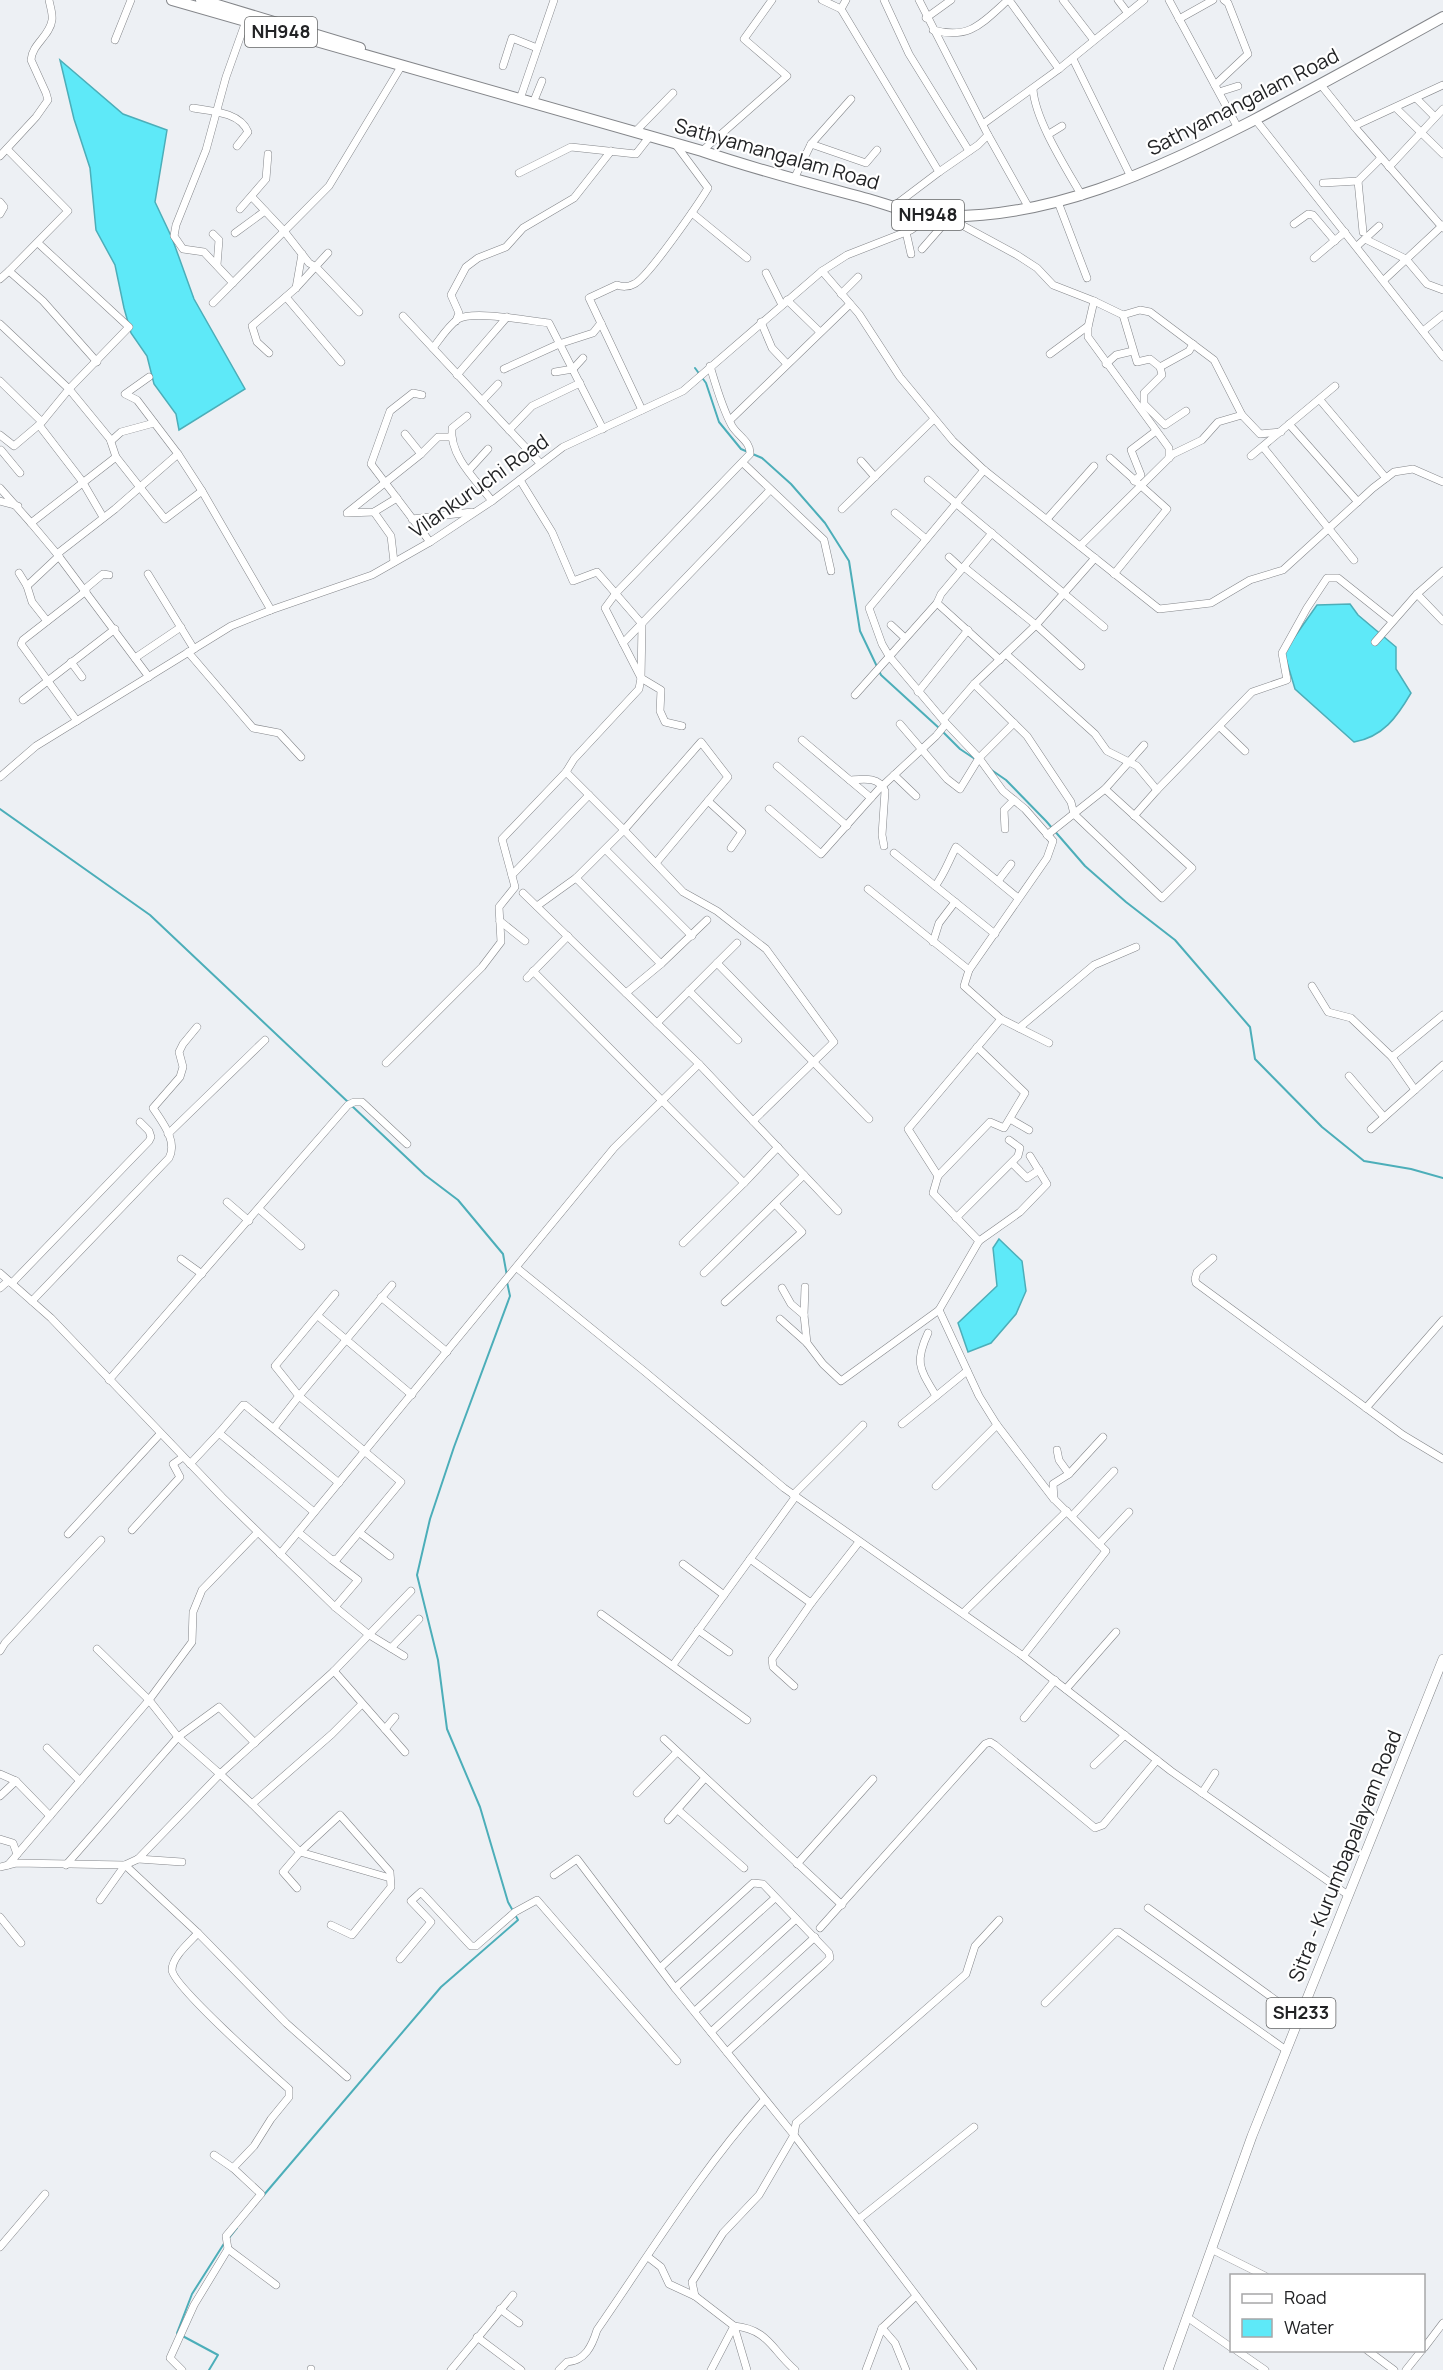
<svg xmlns="http://www.w3.org/2000/svg" width="1443" height="2370" viewBox="0 0 1443 2370" font-family="Manrope,sans-serif">
  <style>
    .water { fill: #5ee9f8; stroke: #4caeb9; stroke-width: 1.5 }
    .lines { fill: none; stroke-linecap: round; stroke-linejoin: round }
    .stream { stroke: #4caeb9; stroke-width: 2 }
    .minor-casing { stroke: #84868a; stroke-width: 8 }
    .major-casing { stroke: #84868a; stroke-width: 10 }
    .highway-casing { stroke: #84868a; stroke-width: 12 }
    .minor { stroke: #fff; stroke-width: 7 }
    .major { stroke: #fff; stroke-width: 9 }
    .highway { stroke: #fff; stroke-width: 10 }
    .labels { text-anchor: middle; stroke-width: 4.5; stroke-linejoin: round; paint-order: stroke }
    .shield { fill: #fff; stroke: #646566; stroke-width: 1.5 }
    .shield-label { font-size: 18px; font-weight: bold; fill: #222325 }
    .street-label { font-size: 20px; fill: #222325; stroke: #fff }
  </style>
  <rect width="100%" height="100%" fill="#edf0f4"/>
  <g class="water">
    <polygon points="60,60 123,114 167,130 155,202 172,238 194,299 245,389 179,430 176,414 154,384 147,356 131,333 124,308 115,265 96,230 90,168 74,119"/>
    <path d="M1350,604l8,11 38,32v22l15,24c-14,24 -28,44 -57,49l-59,-53 -11,-37 33,-47z"/>
    <polygon points="999,1239 1022,1261 1026,1291 1016,1314 991,1343 968,1352 958,1323 997,1286 993,1248"/>
  </g>
  <g class="lines">
    <g class="stream">
      <polyline points="695,368 706,383 719,422 741,449 762,458 791,484 825,523 849,561 860,631 881,675 939,728"/>
      <polyline points="943,732 960,749 975,759"/>
      <polyline points="990,769 1006,780 1046,821 1085,866 1126,902 1175,940 1250,1027 1255,1059 1322,1127 1364,1161 1411,1169 1443,1178"/>
      <polyline points="0,809 150,915 348,1102"/>
      <polyline points="352,1106 425,1175 458,1200 503,1254 507,1276"/>
      <polyline points="263,2196 441,1987 518,1920 508,1902 480,1807 447,1729 438,1660 417,1575 430,1519 454,1447 510,1296 507,1282"/>
      <polyline points="229,2238 237,2228"/>
      <polyline points="209,2370 218,2355 177,2333 192,2294 225,2242"/>
    </g>
    <g class="minor-casing">
      <g id="minor">
        <polyline points="822,0 841,9 939,172 894,206"/>
        <polyline points="884,0 909,54 969,151"/>
        <polyline points="919,0 988,135 978,145 939,172"/>
        <polyline points="1009,0 1059,69"/>
        <polyline points="1063,0 1093,39"/>
        <polyline points="1118,0 1127,12"/>
        <polyline points="1169,0 1238,128"/>
        <polyline points="841,9 846,0"/>
        <polyline points="926,18 951,0"/>
        <polyline points="1179,19 1213,0"/>
        <path d="M933,30c37,10 49,-7 75,-30"/>
        <polyline points="115,40 131,0"/>
        <polyline points="1073,59 1131,177"/>
        <polyline points="503,66 512,38 537,48"/>
        <polyline points="1215,85 1248,54 1228,3 1224,0"/>
        <polyline points="1321,85 1358,131 1443,228"/>
        <path d="M1033,89c2,31 33,79 49,107"/>
        <polyline points="1219,92 1238,86"/>
        <polyline points="1416,98 1435,117"/>
        <polyline points="520,99 554,0"/>
        <polyline points="533,103 542,81"/>
        <path d="M193,108c18,3 47,4 55,24l-11,14"/>
        <polyline points="1396,108 1443,154"/>
        <polyline points="1255,119 1443,357"/>
        <polyline points="983,124 1059,69 1144,0"/>
        <polyline points="1354,126 1443,85"/>
        <polyline points="635,132 673,93"/>
        <polyline points="1049,134 1062,126"/>
        <polyline points="988,135 1029,208"/>
        <polyline points="811,144 866,163 877,150"/>
        <polyline points="7,149 68,211 9,271 43,301 97,362"/>
        <polyline points="702,151 787,76 744,39 772,0"/>
        <path d="M0,156l36,-39 12,-17 -2,-7 -15,-33c1,-16 19,-24 21,-40 1,-6 -2,-14 -3,-20"/>
        <polyline points="1389,167 1443,109"/>
        <polyline points="519,173 571,147 636,154 650,136"/>
        <polyline points="794,179 811,144 851,99"/>
        <polyline points="1358,181 1363,232"/>
        <polyline points="1323,183 1358,181 1381,158"/>
        <polyline points="252,197 284,231 309,263 316,267 359,312"/>
        <polyline points="0,202 4,207 0,214"/>
        <polyline points="1058,202 1087,278"/>
        <polyline points="240,209 266,179 268,154"/>
        <polyline points="692,213 747,258"/>
        <polyline points="947,217 1017,255 1037,268 1053,285 1094,301 1123,315 1140,310 1150,312 1214,360 1242,415 1260,434 1281,432"/>
        <polyline points="1294,224 1308,214 1313,215 1335,241"/>
        <polyline points="906,232 911,254"/>
        <polyline points="235,233 265,211"/>
        <polyline points="213,234 219,240 217,265"/>
        <polyline points="1365,239 1406,259 1427,284 1443,290"/>
        <polyline points="38,243 129,327 69,389 110,439 116,457 31,523 57,554 149,677"/>
        <polyline points="1357,246 1379,226"/>
        <polyline points="922,249 949,218"/>
        <polyline points="1314,258 1345,232"/>
        <polyline points="822,271 859,314 900,377 953,441 984,470 1159,609 1211,603 1250,580 1283,570 1373,488 1394,472 1413,469 1443,482"/>
        <polyline points="766,273 782,305"/>
        <polyline points="0,279 9,271"/>
        <polyline points="1384,280 1443,225"/>
        <polyline points="233,283 204,252 183,249 174,236 176,225 206,150 226,77 246,21"/>
        <polyline points="296,288 302,254"/>
        <polyline points="841,294 858,277"/>
        <polyline points="286,297 341,362"/>
        <polyline points="787,300 820,332"/>
        <polyline points="1094,301 1088,327 1088,337 1169,448 1169,458"/>
        <polyline points="213,303 329,186 402,65"/>
        <polyline points="1123,315 1137,362 1150,359 1160,367 1162,375 1144,393 1144,404 1165,425 1186,411"/>
        <polyline points="403,316 540,463"/>
        <polyline points="456,321 459,313 451,295 466,267 478,258 506,247 523,228 574,198 611,151"/>
        <polyline points="761,322 772,348 787,364"/>
        <polyline points="0,324 69,389 42,422 0,381"/>
        <polyline points="1423,331 1443,315"/>
        <path d="M433,348c7,-9 15,-22 25,-29 15,-9 72,2 91,4l54,106"/>
        <polyline points="269,353 257,342 252,326 296,288 328,253"/>
        <polyline points="1050,354 1088,326"/>
        <polyline points="1106,364 1116,355 1133,351"/>
        <polyline points="1160,367 1189,351 1193,344"/>
        <polyline points="504,369 559,344 593,333 601,323"/>
        <polyline points="555,372 573,369 583,358"/>
        <polyline points="457,375 507,317"/>
        <polyline points="149,377 125,394 137,400 178,454 202,491"/>
        <polyline points="422,395 413,393 390,411 371,464 430,542"/>
        <polyline points="1320,400 1386,478"/>
        <polyline points="482,401 498,384"/>
        <path d="M642,410l-53,-112 28,-13c5,2 12,2 17,-1 13,-5 65,-81 74,-96l-32,-43"/>
        <path d="M467,416l-15,12c-3,28 25,53 40,73"/>
        <polyline points="730,420 850,304"/>
        <polyline points="1289,424 1358,502"/>
        <polyline points="39,425 82,481 103,517"/>
        <polyline points="509,430 532,406 580,383"/>
        <polyline points="405,434 421,454"/>
        <polyline points="0,435 14,446 40,424"/>
        <polyline points="111,441 121,432 154,423"/>
        <polyline points="1263,447 1354,560"/>
        <polyline points="1,450 20,473"/>
        <polyline points="1251,456 1335,386"/>
        <polyline points="116,457 165,519 202,491 271,610"/>
        <polyline points="1110,458 1167,509 1114,574"/>
        <polyline points="861,461 875,477"/>
        <polyline points="743,463 824,540 831,571"/>
        <polyline points="469,470 488,449"/>
        <polyline points="928,480 1104,627"/>
        <polyline points="1134,481 1141,475 1131,450 1156,431"/>
        <polyline points="0,488 31,523"/>
        <polyline points="397,498 374,512 347,513 421,454 438,437 451,437"/>
        <polyline points="0,501 18,506"/>
        <polyline points="842,509 934,419"/>
        <polyline points="374,512 391,536 394,562"/>
        <polyline points="895,513 926,539"/>
        <polyline points="412,519 472,512"/>
        <polyline points="1047,519 1094,466"/>
        <polyline points="1080,546 1173,454 1202,440 1218,422 1242,415"/>
        <polyline points="57,554 115,509 178,454"/>
        <polyline points="949,557 962,569"/>
        <polyline points="964,567 1036,625 1081,666"/>
        <polyline points="19,573 27,586 32,602 47,621"/>
        <polyline points="148,574 194,649"/>
        <polyline points="27,586 59,556"/>
        <polyline points="85,589 103,574 109,575"/>
        <polyline points="1417,594 1443,621"/>
        <polyline points="937,603 1000,660"/>
        <polyline points="891,625 905,638"/>
        <polyline points="1375,642 1417,594 1443,571"/>
        <polyline points="623,643 770,490"/>
        <polyline points="188,652 253,728 279,733 301,757"/>
        <polyline points="1006,654 1095,734 1107,751 1137,766 1157,790"/>
        <polyline points="135,658 181,627"/>
        <polyline points="71,662 82,677"/>
        <polyline points="974,684 1027,736 1071,802 1074,814 1162,898 1192,868 1105,789"/>
        <polyline points="918,692 968,630"/>
        <polyline points="855,695 937,603 941,594 992,533"/>
        <polyline points="23,700 115,629"/>
        <polyline points="943,720 889,656 882,644 869,608 984,470"/>
        <polyline points="77,721 21,644 23,640 86,591"/>
        <polyline points="900,724 947,779 960,789 979,758 1014,723"/>
        <path d="M682,726l-17,-4 -5,-11 1,-21 -20,-12 -36,-70 11,-15 134,-139c1,-12 -12,-18 -18,-28 -10,-18 -16,-40 -22,-60"/>
        <polyline points="1220,727 1245,751"/>
        <polyline points="802,740 871,798"/>
        <polyline points="777,766 847,826"/>
        <polyline points="566,772 624,830 701,742 728,777 656,863"/>
        <polyline points="894,775 916,796"/>
        <polyline points="0,777 36,746 231,626 271,610 372,575 430,542 492,501 563,447 683,391 822,271 847,255 911,230 931,216"/>
        <path d="M850,780c13,-1 29,-4 35,11l-3,44 2,11"/>
        <polyline points="708,801 742,832 731,848"/>
        <polyline points="769,809 821,854 879,789 936,736 945,725"/>
        <polyline points="1134,816 1157,790 1252,692 1287,680 1282,653 1307,608 1327,578 1338,578 1392,621"/>
        <polyline points="1005,829 1004,810 1014,800"/>
        <polyline points="1047,835 1105,789 1144,745"/>
        <polyline points="606,850 692,936"/>
        <polyline points="894,853 995,934"/>
        <polyline points="512,875 589,795"/>
        <polyline points="576,878 661,964"/>
        <polyline points="998,881 1011,864"/>
        <path d="M935,886c9,-11 14,-26 21,-39l62,51"/>
        <polyline points="868,889 969,970"/>
        <polyline points="523,893 699,1064 838,1211"/>
        <polyline points="537,906 576,878 624,830 683,892 717,911 766,949 834,1042 753,1121"/>
        <polyline points="500,921 525,941"/>
        <polyline points="933,942 939,923 955,902"/>
        <polyline points="717,963 869,1119"/>
        <polyline points="533,971 744,1183"/>
        <polyline points="527,978 568,936"/>
        <polyline points="1312,986 1328,1012 1351,1018 1392,1057 1415,1090"/>
        <polyline points="689,991 738,1040"/>
        <polyline points="626,993 661,964 707,920"/>
        <polyline points="1001,1019 908,1129 938,1176 933,1193 979,1241 939,1310 979,1396 997,1425 1053,1498 1106,1551 1023,1656 1171,1771 1348,1895"/>
        <polyline points="657,1023 737,943"/>
        <polyline points="1019,1028 1094,965 1136,947"/>
        <polyline points="1049,1043 1001,1019 964,986 969,970 1047,858 1053,841 1025,809 1003,791 979,758 943,720 974,684 1036,625 1095,558"/>
        <polyline points="1392,1057 1443,1015"/>
        <polyline points="386,1063 482,967 501,942 499,907 515,887 502,839 566,772 574,759 639,689 641,678 642,624 597,572 573,581 552,532 520,480"/>
        <polyline points="1349,1076 1384,1117"/>
        <polyline points="1010,1119 1029,1130"/>
        <polyline points="1371,1129 1443,1065"/>
        <polyline points="168,1134 265,1040"/>
        <polyline points="1012,1163 1027,1178 1039,1170"/>
        <polyline points="938,1176 990,1122 1004,1128 1025,1093 977,1047"/>
        <polyline points="227,1202 249,1221"/>
        <polyline points="259,1209 301,1246"/>
        <polyline points="956,1218 1018,1156 1020,1148 1009,1140"/>
        <polyline points="979,1241 1020,1212 1047,1184 1030,1156"/>
        <polyline points="683,1243 744,1183 778,1147"/>
        <polyline points="1213,1258 1197,1272 1195,1279 1196,1283 1403,1435 1443,1459"/>
        <polyline points="181,1259 202,1274"/>
        <polyline points="517,1268 644,1371 784,1488 1023,1656"/>
        <polyline points="0,1273 51,1318 222,1497 335,1607 368,1634 404,1656"/>
        <polyline points="704,1273 804,1175"/>
        <polyline points="805,1287 804,1315 807,1343"/>
        <polyline points="0,1288 8,1281 12,1283 149,1141 151,1137 149,1131 140,1122"/>
        <polyline points="782,1288 791,1304 804,1315"/>
        <polyline points="335,1294 275,1366 299,1396 392,1285"/>
        <polyline points="381,1297 447,1352"/>
        <path d="M32,1301l137,-143c9,-17 -7,-36 -16,-50l27,-31 3,-10 -4,-15 4,-8 14,-17"/>
        <polyline points="725,1302 802,1232 775,1204"/>
        <polyline points="318,1316 412,1395"/>
        <polyline points="780,1319 807,1343 823,1364 841,1381 939,1310"/>
        <path d="M928,1333c-14,30 -8,36 8,63"/>
        <polyline points="109,1380 348,1105 354,1102 362,1102 407,1144"/>
        <polyline points="1366,1408 1443,1320"/>
        <polyline points="902,1424 967,1371"/>
        <polyline points="274,1428 299,1396 401,1482 337,1559 332,1560 298,1532"/>
        <polyline points="219,1433 243,1405 245,1405 339,1483"/>
        <polyline points="1057,1450 1059,1460 1069,1474"/>
        <polyline points="190,1464 219,1433 314,1512"/>
        <polyline points="936,1486 997,1425"/>
        <polyline points="793,1495 863,1425"/>
        <polyline points="1054,1499 1053,1484 1069,1474 1103,1437"/>
        <polyline points="1072,1516 1114,1471"/>
        <polyline points="132,1530 180,1477 173,1464 183,1457"/>
        <polyline points="360,1533 390,1556"/>
        <polyline points="68,1534 160,1434"/>
        <polyline points="1099,1544 1129,1512"/>
        <polyline points="280,1554 614,1148 699,1064"/>
        <polyline points="750,1559 808,1601 812,1602 859,1542"/>
        <polyline points="332,1560 358,1580 335,1607"/>
        <polyline points="683,1564 724,1595"/>
        <polyline points="963,1613 1067,1511"/>
        <polyline points="601,1614 747,1720"/>
        <polyline points="698,1630 729,1652"/>
        <polyline points="391,1648 419,1619"/>
        <polyline points="0,1651 5,1643 101,1540"/>
        <polyline points="673,1665 796,1496"/>
        <polyline points="334,1671 405,1752"/>
        <polyline points="794,1686 773,1667 772,1659 812,1602"/>
        <polyline points="1066,1689 1116,1632"/>
        <polyline points="1024,1718 1055,1680"/>
        <polyline points="385,1729 395,1717"/>
        <polyline points="664,1739 842,1905"/>
        <polyline points="255,1743 219,1707 178,1737 149,1700 192,1642 193,1612 202,1590 257,1533"/>
        <polyline points="47,1748 80,1781"/>
        <polyline points="1094,1765 1125,1735"/>
        <polyline points="0,1774 16,1781 50,1816"/>
        <polyline points="637,1793 677,1752"/>
        <polyline points="1202,1793 1215,1773"/>
        <polyline points="0,1796 16,1781"/>
        <polyline points="252,1804 300,1852 390,1878"/>
        <polyline points="678,1810 744,1868"/>
        <polyline points="668,1820 705,1778"/>
        <polyline points="0,1839 13,1843 17,1854"/>
        <polyline points="138,1859 182,1862"/>
        <polyline points="797,1864 873,1779"/>
        <polyline points="8,1865 149,1700 97,1649"/>
        <polyline points="66,1865 178,1737 220,1774 334,1671 411,1591"/>
        <polyline points="0,1867 16,1863 125,1865 198,1933 286,2023 347,2077"/>
        <polyline points="554,1875 577,1859 675,1988 794,2135 973,2370"/>
        <polyline points="297,1888 283,1872 300,1852 340,1815 390,1872 391,1887 352,1935 331,1925"/>
        <polyline points="100,1900 125,1865 138,1859 220,1774 252,1804 332,1734 362,1704"/>
        <polyline points="1148,1908 1299,2017"/>
        <polyline points="0,1917 21,1943"/>
        <polyline points="820,1928 985,1744 990,1742 995,1745 1095,1828 1103,1825 1157,1760"/>
        <path d="M198,1933c-9,10 -26,24 -26,37 1,16 99,103 117,119v8l-18,22 -17,27 -21,22"/>
        <polyline points="400,1959 431,1922 411,1901 421,1892 471,1946 476,1946 515,1912 537,1900 677,2061"/>
        <polyline points="661,1967 753,1883 763,1884 829,1953 830,1958 824,1964 727,2052"/>
        <polyline points="675,1988 775,1898"/>
        <polyline points="1045,2003 1116,1932 1119,1932 1286,2050"/>
        <polyline points="695,2011 796,1919"/>
        <polyline points="711,2032 815,1937"/>
        <polyline points="859,2219 974,2127"/>
        <polyline points="0,2247 45,2194"/>
        <polyline points="228,2249 276,2285"/>
        <polyline points="1211,2249 1265,2276"/>
        <polyline points="648,2257 661,2267 669,2284 695,2296 734,2326 747,2370"/>
        <polyline points="695,2296 692,2282 723,2233 759,2195 794,2135 796,2123 966,1974 975,1946 999,1920"/>
        <polyline points="500,2309 519,2323"/>
        <polyline points="1187,2317 1232,2348"/>
        <polyline points="882,2328 895,2343 906,2370"/>
        <polyline points="477,2337 521,2370"/>
        <polyline points="1424,2348 1443,2323"/>
        <polyline points="1236,2350 1265,2370"/>
        <polyline points="1367,2350 1394,2370"/>
        <polyline points="182,2370 170,2358 194,2305 228,2249 226,2236 261,2194 233,2168 214,2155"/>
        <polyline points="311,2370 311,2369"/>
        <polyline points="451,2370 513,2295"/>
        <path d="M559,2370l8,-8c18,-1 25,-16 30,-32 54,-78 104,-160 167,-230"/>
        <path d="M711,2370l23,-44c34,3 38,24 61,44"/>
        <polyline points="866,2370 882,2328 916,2296"/>
        <polyline points="1406,2370 1422,2350"/>
      </g>
    </g>
    <g class="major-casing">
      <polyline id="major" points="1168,2370 1252,2136 1443,1659"/>
    </g>
    <g class="highway-casing">
      <g id="highway">
        <path d="M172,0l530,151c55,19 110,33 166,48 21,6 45,16 66,17 114,5 219,-45 318,-95 64,-34 128,-69 191,-104"/>
        <polyline points="201,0 360,48"/>
      </g>
    </g>
    <use href="#minor" class="minor"/>
    <use href="#major" class="major"/>
    <use href="#highway" class="highway"/>
  </g>
  <g class="labels">
    <g class="shield">
      <rect x="245" y="17" width="72" height="30" rx="4.5"/>
      <rect x="892" y="200" width="72" height="30" rx="4.5"/>
      <rect x="1266.5" y="1998" width="69" height="30" rx="4.5"/>
    </g>
    <g class="shield-label">
      <text x="281" y="38">NH948</text>
      <text x="928" y="221">NH948</text>
      <text x="1301" y="2019">SH233</text>
    </g>
    <g class="street-label">
      <text transform="translate(1243 102) rotate(-27)" y="7">Sathyamangalam Road</text>
      <text transform="translate(777 154) rotate(16)" y="7">Sathyamangalam Road</text>
      <text transform="translate(479 486) rotate(-35)" y="7">Vilankuruchi Road</text>
      <text transform="translate(1345 1856) rotate(-68)" y="7">Sitra - Kurumbapalayam Road</text>
    </g>
  </g>
  <rect x="1230" y="2274" width="195" height="78" fill="#ffffff" stroke="#a7a7a8" stroke-width="1.5"/>
  <rect x="1242" y="2294" width="30" height="9" fill="#ffffff" stroke="#a7a7a8" stroke-width="1.5"/>
  <text x="1284" y="2304" font-size="18" fill="#222325">Road</text>
  <rect x="1242" y="2319" width="30" height="18" fill="#5ee9f8" stroke="#a7a7a8" stroke-width="1.5"/>
  <text x="1284" y="2334" font-size="18" fill="#222325">Water</text>
</svg>
